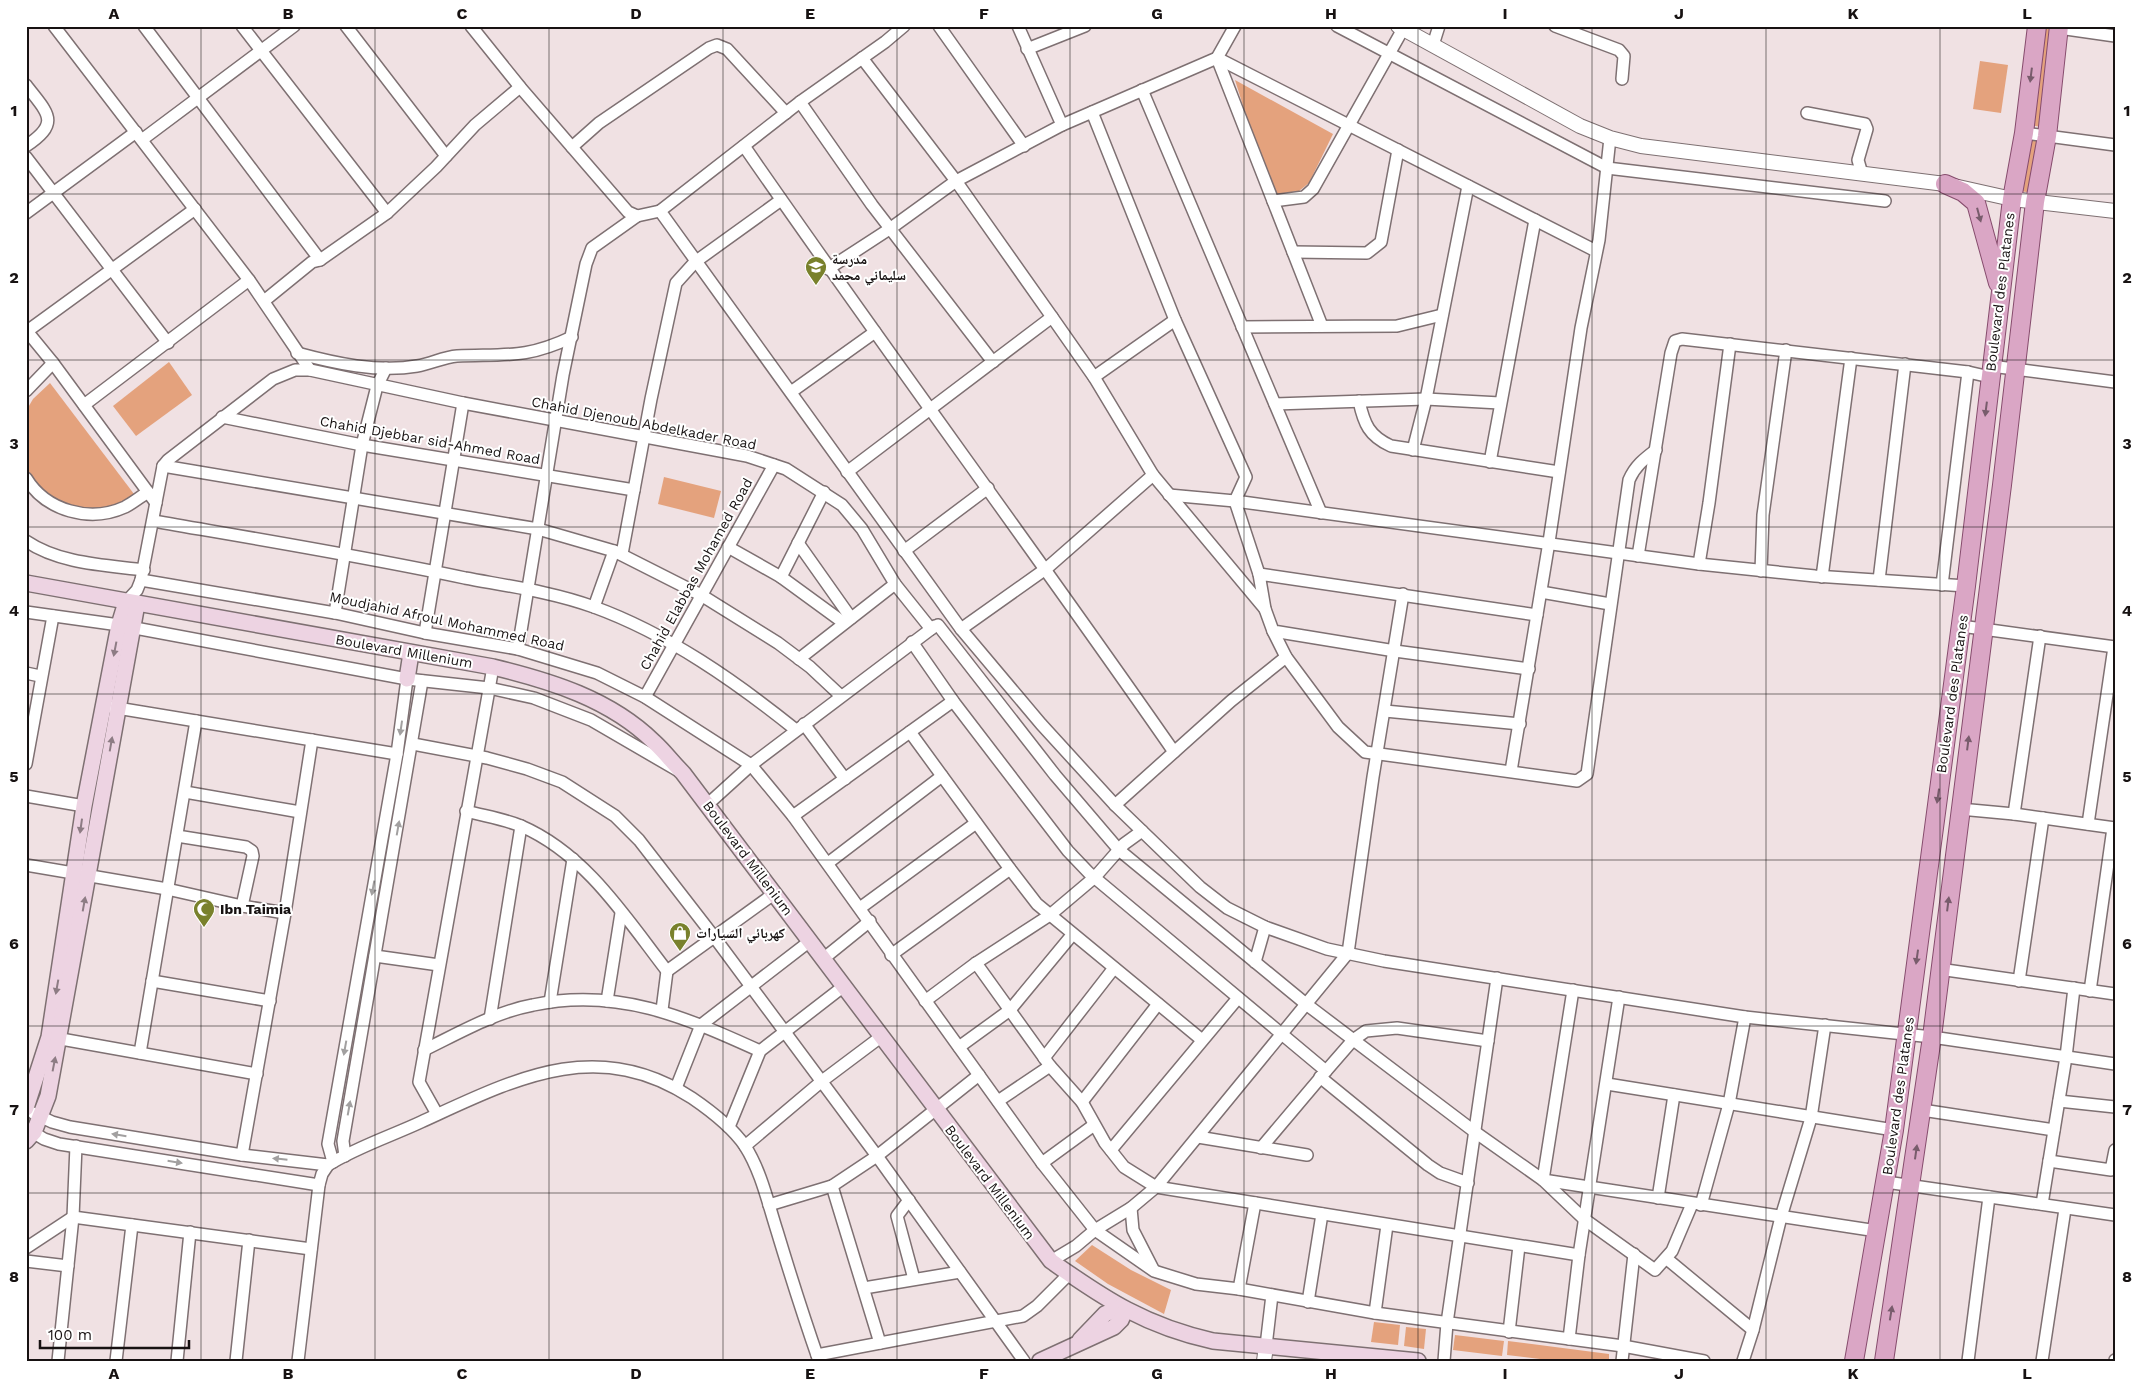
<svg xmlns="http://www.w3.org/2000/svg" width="2141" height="1387" viewBox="0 0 2141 1387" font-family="'Work Sans','Noto Naskh Arabic',sans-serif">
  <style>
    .green { fill: #e4a27d }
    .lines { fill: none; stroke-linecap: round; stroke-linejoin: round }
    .minor-casing { stroke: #7e7072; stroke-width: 14 }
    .tertiary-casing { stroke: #7e7072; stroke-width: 16 }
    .secondary-casing { stroke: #7e7072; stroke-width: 18 }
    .primary-casing { stroke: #864c6d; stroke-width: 20 }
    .minor { stroke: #fff; stroke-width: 11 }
    .tertiary { stroke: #fff; stroke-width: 14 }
    .secondary { stroke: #edd3e2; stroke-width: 15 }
    .primary { stroke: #daa6c5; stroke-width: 18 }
    .oneway { fill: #785c6c }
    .oneway2 { fill: #8d7c84 }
    .oneway3 { fill: #a2a0a0 }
    .grid { fill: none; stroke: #171212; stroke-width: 1; stroke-opacity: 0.55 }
    .labels { text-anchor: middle; stroke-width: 4; stroke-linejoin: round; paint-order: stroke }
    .poi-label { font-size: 14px; font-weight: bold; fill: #171212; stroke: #fff; text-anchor: start }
    .street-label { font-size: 14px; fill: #171212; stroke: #fff }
    .neatline { fill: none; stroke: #171212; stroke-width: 2 }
    .grid-label { font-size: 16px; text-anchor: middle; font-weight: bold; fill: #171212 }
  </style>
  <rect width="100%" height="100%" fill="#f0e1e3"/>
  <g class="green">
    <polygon points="2042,26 2056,26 2042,127 2028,125"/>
    <polygon points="1980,61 2008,65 2001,113 1973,109"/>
    <polygon points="1235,80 1333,134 1309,183 1299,191 1271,195"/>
    <polygon points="2026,139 2041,141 2034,193 2019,191"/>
    <polygon points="169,362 192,395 136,436 113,406"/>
    <polygon points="50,383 137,498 93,512 53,502 29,475 26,469 26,411 33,399"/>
    <polygon points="664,477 721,491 714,518 658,504"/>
    <polygon points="1092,1245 1131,1270 1171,1290 1164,1314 1108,1284 1075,1261"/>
    <polygon points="1374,1322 1400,1325 1398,1345 1371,1342"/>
    <polygon points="1406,1327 1426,1329 1424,1349 1404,1346"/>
    <polygon points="1455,1335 1504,1341 1502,1356 1453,1350"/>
    <polygon points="1508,1341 1609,1354 1609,1361 1556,1361 1507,1355"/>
  </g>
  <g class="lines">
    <g class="minor-casing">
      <g id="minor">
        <polyline points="54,26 249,280 310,370"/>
        <polyline points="144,26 320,260"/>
        <polyline points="242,26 387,213"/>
        <polyline points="346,26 446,156"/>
        <polyline points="471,26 520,87 628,212 637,216 660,211"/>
        <polyline points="904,26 885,42 800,102 660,211 961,629 1041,724 1115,805 1200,887 1227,908 1265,927 1327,949 1384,961 1745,1017 1932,1037 2115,1064"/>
        <polyline points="939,26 1024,146"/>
        <polyline points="1018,26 1062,125"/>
        <polyline points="1337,26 1607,168 1885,201"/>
        <polyline points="1555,26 1619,50 1624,56 1622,79"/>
        <polyline points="2059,28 2115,36"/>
        <polyline points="1433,45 1439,26"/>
        <polyline points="1027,49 1085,26"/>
        <polyline points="862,58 956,181 1052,317 1094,377 1153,475 1265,609"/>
        <polyline points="1217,58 1596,251"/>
        <polyline points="1217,58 1322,326"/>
        <path d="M26,85c21,28 36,37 0,61"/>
        <polyline points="1142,90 1321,513"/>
        <polyline points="800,102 872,205 993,362"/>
        <polyline points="1092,112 1175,320 1246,477 1235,501 1259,574"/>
        <polyline points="1807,113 1865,124 1867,129 1858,160 1862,174"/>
        <polyline points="2024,133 2115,145"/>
        <polyline points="143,139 294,26"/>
        <path d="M744,146c141,204 289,403 430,606"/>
        <polyline points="572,147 599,123 709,48 717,45 727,49 786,113"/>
        <polyline points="26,157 168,343"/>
        <polyline points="1273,201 1304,197 1313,189 1403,29"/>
        <polyline points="26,213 136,132"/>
        <polyline points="1293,252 1367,253 1381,242 1398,150"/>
        <polyline points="828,269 891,228 956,181 1062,125 1217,58 1235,26"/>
        <polyline points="264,301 312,262 320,260 387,213 436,167 475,125 520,87"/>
        <polyline points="1242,327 1397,326 1442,315"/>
        <polyline points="26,330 53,363 156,503"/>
        <polyline points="26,332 195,209"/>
        <path d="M297,353c37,10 81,20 120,13 14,-2 26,-9 40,-10 48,-2 69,3 115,-19"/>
        <polyline points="1991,366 2115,382"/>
        <polyline points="1094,377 1175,320"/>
        <polyline points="26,391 53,363"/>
        <polyline points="791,392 875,332"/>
        <path d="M1359,401c5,23 10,35 32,45l168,26"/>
        <polyline points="1275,404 1426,399 1500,403"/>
        <polyline points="84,405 249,280"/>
        <polyline points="222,417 362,445 634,490"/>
        <polyline points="1413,450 1426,399 1468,186"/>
        <polyline points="1490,462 1535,220"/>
        <polyline points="163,466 538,529 614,551 701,595 778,643 810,667 841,696"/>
        <polyline points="847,472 1052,317"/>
        <path d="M26,478c20,33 64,45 99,29 8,-4 15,-10 23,-15"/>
        <polyline points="1169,495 1235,501 1699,564 1815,576 1966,586"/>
        <path d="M153,521c104,18 209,35 312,57 43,8 88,14 129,29 74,27 141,74 202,123"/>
        <path d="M26,541c34,23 79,24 118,29"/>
        <polyline points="798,543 851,618"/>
        <polyline points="728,547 781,577 844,623"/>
        <polyline points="904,551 988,488"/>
        <polyline points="622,554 651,399 676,283 695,262 781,200"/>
        <polyline points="1638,556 1671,353 1675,341 1682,339 1968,372 1990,377"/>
        <polyline points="1699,564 1709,503 1730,344"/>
        <polyline points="1761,571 1763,515 1786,350"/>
        <polyline points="781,577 824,492"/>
        <polyline points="1822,577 1851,358"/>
        <polyline points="141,580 335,613 425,633 518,649 597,673 645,697 751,765 793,816 1042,1163 1095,1230 1154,1271 1196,1284 1239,1289 1375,1313 1623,1346 1704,1361"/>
        <polyline points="1879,580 1905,364"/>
        <polyline points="1942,585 1968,372"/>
        <polyline points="1541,592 1610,604"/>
        <polyline points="126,602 137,590 141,580 163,466 168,460 273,379 295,370 310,370 463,403 747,456 786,469 842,505 862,529 895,584 931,629"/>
        <polyline points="594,607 614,551"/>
        <polyline points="26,612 119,625 407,679 489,688 534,698 591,720 677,770"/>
        <polyline points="335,613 362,445 377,386 386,368"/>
        <polyline points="938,625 1055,775 1119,850 1306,1004 1475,1132 1543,1180 1877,1231"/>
        <polyline points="1961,626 2115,647"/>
        <polyline points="961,629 1047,568 1153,475"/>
        <path d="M1273,631l13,26 52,70 27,25 212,29 10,-7 42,-294c6,-14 15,-21 27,-30"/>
        <polyline points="425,633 463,403"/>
        <polyline points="912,642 953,701 1068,851 1089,873 1326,1071"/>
        <polyline points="518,649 563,375 586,264 592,248 637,216"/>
        <polyline points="799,659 895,584"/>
        <polyline points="1529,669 1395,651 1273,631 1265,609 1259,574 1537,615"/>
        <polyline points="26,673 40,676"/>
        <polyline points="645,697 774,465"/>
        <polyline points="111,707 397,754"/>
        <polyline points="1385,711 1520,724"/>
        <polyline points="804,724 845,779"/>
        <polyline points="910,732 1010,869 1037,904 1202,1040"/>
        <polyline points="413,744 487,758 527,769 562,782 615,816 639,840 715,938 877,1156 1024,1361"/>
        <polyline points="26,764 53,616"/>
        <polyline points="1511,771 1549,542 1581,328 1599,240 1610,138"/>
        <polyline points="185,792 300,812"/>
        <polyline points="26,796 84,806"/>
        <polyline points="708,804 751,765 935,626"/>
        <polyline points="1115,805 1231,701 1286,657"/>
        <polyline points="1960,809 2014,814 2115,828"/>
        <path d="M466,811c18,5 38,8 55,15 65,28 105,92 146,145l108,-78"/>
        <polyline points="2014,814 2040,636"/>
        <polyline points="793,816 953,701"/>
        <polyline points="2088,824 2114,647"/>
        <polyline points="177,836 246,847 252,851 253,856 242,906"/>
        <polyline points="828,863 942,776"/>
        <polyline points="26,865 167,889 242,906 285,913"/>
        <polyline points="860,908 976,823"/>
        <polyline points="891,955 1010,869"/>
        <polyline points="375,956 439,965"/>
        <polyline points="823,959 870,921"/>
        <polyline points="1255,962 1265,927"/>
        <polyline points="976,963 1050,1066 1082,1102 1105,1143 1124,1167 1156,1187 1579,1255"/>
        <polyline points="1939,969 2115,994"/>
        <polyline points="152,981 270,1001"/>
        <polyline points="2019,981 2043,818"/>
        <polyline points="1573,990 1543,1180 1584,1219 1655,1270 1672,1251 1692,1204"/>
        <polyline points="2090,991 2113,828"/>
        <polyline points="607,1001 621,913"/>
        <polyline points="925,1001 976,963 1050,915 1095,877 1124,844 1142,831"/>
        <polyline points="550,1002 573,859"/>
        <polyline points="662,1010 667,971"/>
        <polyline points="490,1019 521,826"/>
        <polyline points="50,1037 257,1074"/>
        <polyline points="959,1047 1010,1010 1072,935"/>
        <path d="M424,1050c35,-17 71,-38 109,-45 84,-18 152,12 227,46"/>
        <polyline points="140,1053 196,721"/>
        <polyline points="1044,1058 1114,968"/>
        <polyline points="1320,1077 1428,1165 1440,1173 1468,1183"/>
        <polyline points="1607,1084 1894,1130"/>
        <polyline points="676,1088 701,1025 810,941"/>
        <polyline points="998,1101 1050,1066"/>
        <polyline points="2059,1101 2115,1107"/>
        <polyline points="1082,1102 1158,1004"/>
        <polyline points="1922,1110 2054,1130"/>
        <polyline points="33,1113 52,1122 70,1127 242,1155 328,1165"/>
        <polyline points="437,1114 419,1082 493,667"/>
        <polyline points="729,1127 760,1051 844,986"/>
        <polyline points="26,1128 44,1139 59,1144 319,1185"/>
        <polyline points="1198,1137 1307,1155"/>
        <polyline points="745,1146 822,1081 882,1036"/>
        <polyline points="1261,1148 1326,1071 1353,1040 1366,1031 1397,1028 1488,1041"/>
        <polyline points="1111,1150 1238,998"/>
        <polyline points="242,1155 285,913 312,740"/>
        <polyline points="345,1156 343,1141 422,681"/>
        <polyline points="2049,1161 2111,1170 2115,1150"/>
        <polyline points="333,1162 328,1144 397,754 407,679"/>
        <polyline points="1042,1163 1094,1125"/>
        <polyline points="1886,1182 2115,1215"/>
        <polyline points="832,1186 880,1343"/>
        <polyline points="1658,1198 1674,1095"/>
        <polyline points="909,1200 897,1216 914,1279"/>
        <polyline points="2042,1204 2066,1057 2074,988"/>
        <polyline points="769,1205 832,1186 877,1156 979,1075"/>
        <polyline points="1701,1205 1729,1104 1745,1017"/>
        <polyline points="1131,1208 1133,1230 1153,1269"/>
        <polyline points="26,1248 73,1217 311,1249"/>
        <polyline points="1667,1259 1753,1330"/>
        <polyline points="26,1261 68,1266"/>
        <polyline points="1051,1261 1076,1246 1095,1230 1131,1208 1156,1187 1348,953 1373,777 1403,594"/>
        <polyline points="864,1288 960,1272"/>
        <polyline points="1239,1289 1255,1203"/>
        <polyline points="1308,1302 1322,1214"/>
        <polyline points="1375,1313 1387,1225"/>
        <polyline points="1509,1332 1519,1246"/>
        <polyline points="1569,1339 1579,1255 1619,997"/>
        <polyline points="1266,1346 1272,1295"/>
        <polyline points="817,1355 1023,1316 1037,1306 1069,1274"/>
        <polyline points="58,1361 73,1217 76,1146"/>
        <polyline points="116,1361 132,1225"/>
        <polyline points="177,1361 190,1232"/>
        <polyline points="236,1361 249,1240"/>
        <path d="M298,1361l21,-176 3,-11 6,-9c29,-18 63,-29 93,-43 92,-42 175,-87 271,-24 19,13 40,29 53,48 16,25 23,57 32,85 13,43 27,87 42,130"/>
        <polyline points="1444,1361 1447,1323 1497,978"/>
        <polyline points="1622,1361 1634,1254"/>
        <polyline points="1743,1361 1753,1330 1781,1217 1811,1118 1825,1025"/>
        <polyline points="1968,1361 1989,1197"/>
        <polyline points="2042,1361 2065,1209"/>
        <polyline points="2115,1361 2115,1360"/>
      </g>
    </g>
    <g class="tertiary-casing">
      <g id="tertiary">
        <polyline points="1398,26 1580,126 1610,138 1641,146 1945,184 2012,199 2115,211"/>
        <polyline points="1264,1361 1266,1346"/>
      </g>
    </g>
    <g class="secondary-casing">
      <g id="secondary">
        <path d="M26,583l467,84c58,14 117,32 161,75 10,9 19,21 29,31l368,488c55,39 95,65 162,80l205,20"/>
        <polyline points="407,679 411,653"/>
        <polyline points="26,1108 49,1037 84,806 119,625 126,602"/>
        <polyline points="26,1141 34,1132 48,1096 137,604"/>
        <polyline points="1080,1340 1105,1314 1119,1308"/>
        <polyline points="1040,1361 1114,1327 1121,1320 1125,1311"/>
      </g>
    </g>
    <g class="primary-casing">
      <g id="primary">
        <polyline points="1945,184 1963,192 1976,203 1998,283"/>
        <polyline points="1854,1361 1894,1130 1966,586 2012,199 2024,133 2037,26"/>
        <polyline points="1884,1361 1932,1037 2002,485 2035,202 2047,136 2059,26"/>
      </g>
    </g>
    <use href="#minor" class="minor"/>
    <use href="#tertiary" class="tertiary"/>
    <use href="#secondary" class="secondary"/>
    <use href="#primary" class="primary"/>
  </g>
  <defs><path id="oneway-solid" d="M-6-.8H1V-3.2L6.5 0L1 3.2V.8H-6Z" transform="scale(1.25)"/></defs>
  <g class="oneway">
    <use href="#oneway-solid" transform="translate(2031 75) rotate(97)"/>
    <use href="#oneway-solid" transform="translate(1979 215) rotate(75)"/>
    <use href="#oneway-solid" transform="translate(1986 409) rotate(97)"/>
    <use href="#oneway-solid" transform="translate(1968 743) rotate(-83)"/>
    <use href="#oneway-solid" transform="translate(1938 796) rotate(98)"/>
    <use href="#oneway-solid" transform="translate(1948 904) rotate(-83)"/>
    <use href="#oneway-solid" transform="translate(1917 957) rotate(98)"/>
    <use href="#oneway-solid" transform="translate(1916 1152) rotate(-82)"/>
    <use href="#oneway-solid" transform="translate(1891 1313) rotate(-81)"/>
  </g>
  <g class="oneway2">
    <use href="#oneway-solid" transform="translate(115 649) rotate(101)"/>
    <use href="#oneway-solid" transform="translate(111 744) rotate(-80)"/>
    <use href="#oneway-solid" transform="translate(81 826) rotate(98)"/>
    <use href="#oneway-solid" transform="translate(84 904) rotate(-80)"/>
    <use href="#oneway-solid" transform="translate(57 987) rotate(100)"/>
    <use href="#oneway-solid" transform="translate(54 1064) rotate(-79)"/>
  </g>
  <g class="oneway3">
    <use href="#oneway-solid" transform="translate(401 728) rotate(98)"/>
    <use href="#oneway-solid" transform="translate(398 828) rotate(-80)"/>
    <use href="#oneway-solid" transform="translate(373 888) rotate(100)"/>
    <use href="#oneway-solid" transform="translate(345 1048) rotate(100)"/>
    <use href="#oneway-solid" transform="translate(349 1108) rotate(-80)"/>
    <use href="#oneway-solid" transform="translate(119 1135) rotate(-171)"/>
    <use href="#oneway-solid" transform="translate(280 1159) rotate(-174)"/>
    <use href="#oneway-solid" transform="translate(175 1162) rotate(9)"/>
  </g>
  <path class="grid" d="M201,26v1335M375,26v1335M549,26v1335M723,26v1335M897,26v1335M1070,26v1335M1244,26v1335M1418,26v1335M1592,26v1335M1766,26v1335M1940,26v1335M26,194h2089M26,360h2089M26,527h2089M26,694h2089M26,860h2089M26,1026h2089M26,1193h2089"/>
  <defs>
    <g id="school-pin" transform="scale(1.125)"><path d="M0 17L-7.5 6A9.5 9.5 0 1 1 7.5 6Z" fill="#79812c" stroke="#fff"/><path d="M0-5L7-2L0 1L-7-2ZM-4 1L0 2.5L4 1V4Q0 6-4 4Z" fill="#fff"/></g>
    <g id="mosque-pin" transform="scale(1.125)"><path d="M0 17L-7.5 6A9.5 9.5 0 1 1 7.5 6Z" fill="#79812c" stroke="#fff"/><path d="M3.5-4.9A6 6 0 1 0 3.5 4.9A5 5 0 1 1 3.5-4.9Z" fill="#fff"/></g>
    <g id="shop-pin" transform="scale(1.125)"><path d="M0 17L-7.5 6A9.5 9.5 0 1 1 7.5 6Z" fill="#79812c" stroke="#fff"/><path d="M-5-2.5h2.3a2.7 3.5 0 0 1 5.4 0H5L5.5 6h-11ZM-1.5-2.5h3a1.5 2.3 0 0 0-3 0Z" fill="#fff"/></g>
  </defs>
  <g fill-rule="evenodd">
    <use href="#school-pin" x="816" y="267"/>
    <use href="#mosque-pin" x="204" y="909"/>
    <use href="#shop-pin" x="680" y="933"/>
  </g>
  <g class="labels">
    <g class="poi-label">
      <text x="832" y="264">مدرسة<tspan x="832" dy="16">سليماني محمد</tspan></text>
      <text x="220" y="914">Ibn Taimia</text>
      <text x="696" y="938">كهربائي السيارات</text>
    </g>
    <g class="street-label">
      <text transform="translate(2000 292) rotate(-83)" y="5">Boulevard des Platanes</text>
      <text transform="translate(644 423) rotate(11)" y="5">Chahid Djenoub Abdelkader Road</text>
      <text transform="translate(430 440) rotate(10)" y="5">Chahid Djebbar sid-Ahmed Road</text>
      <text transform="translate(696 574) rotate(-61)" y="5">Chahid Elabbas Mohamed Road</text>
      <text transform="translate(447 621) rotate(12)" y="5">Moudjahid Afroul Mohammed Road</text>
      <text transform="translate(404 651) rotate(10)" y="5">Boulevard Millenium</text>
      <text transform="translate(1952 694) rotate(-82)" y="5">Boulevard des Platanes</text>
      <text transform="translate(748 858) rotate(53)" y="5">Boulevard Millenium</text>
      <text transform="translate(1898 1096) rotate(-82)" y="5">Boulevard des Platanes</text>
      <text transform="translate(990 1182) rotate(53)" y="5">Boulevard Millenium</text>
    </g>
  </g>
  <rect width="2141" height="1387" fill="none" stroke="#ffffff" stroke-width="55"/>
  <path d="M40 1340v8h149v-8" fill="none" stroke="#171212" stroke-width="2.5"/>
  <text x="48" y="1340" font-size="15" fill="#171212" stroke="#ffffff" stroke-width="4" paint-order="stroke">100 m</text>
  <rect x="28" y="28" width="2086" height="1332" class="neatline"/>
  <g class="grid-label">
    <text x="114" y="19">A</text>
    <text x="288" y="19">B</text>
    <text x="462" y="19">C</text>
    <text x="636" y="19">D</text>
    <text x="810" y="19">E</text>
    <text x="984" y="19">F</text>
    <text x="1157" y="19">G</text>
    <text x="1331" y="19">H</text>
    <text x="1505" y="19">I</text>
    <text x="1679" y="19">J</text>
    <text x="1853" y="19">K</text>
    <text x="2027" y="19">L</text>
    <text x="14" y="116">1</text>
    <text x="2127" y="116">1</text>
    <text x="14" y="283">2</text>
    <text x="2127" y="283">2</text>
    <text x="14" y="449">3</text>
    <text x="2127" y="449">3</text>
    <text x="14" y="616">4</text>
    <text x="2127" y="616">4</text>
    <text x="14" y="782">5</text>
    <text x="2127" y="782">5</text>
    <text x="14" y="949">6</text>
    <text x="2127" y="949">6</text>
    <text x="14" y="1115">7</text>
    <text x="2127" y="1115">7</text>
    <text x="14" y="1282">8</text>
    <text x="2127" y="1282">8</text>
    <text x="114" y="1379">A</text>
    <text x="288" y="1379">B</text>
    <text x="462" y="1379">C</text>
    <text x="636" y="1379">D</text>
    <text x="810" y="1379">E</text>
    <text x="984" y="1379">F</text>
    <text x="1157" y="1379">G</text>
    <text x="1331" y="1379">H</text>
    <text x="1505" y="1379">I</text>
    <text x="1679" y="1379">J</text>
    <text x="1853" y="1379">K</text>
    <text x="2027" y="1379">L</text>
  </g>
</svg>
